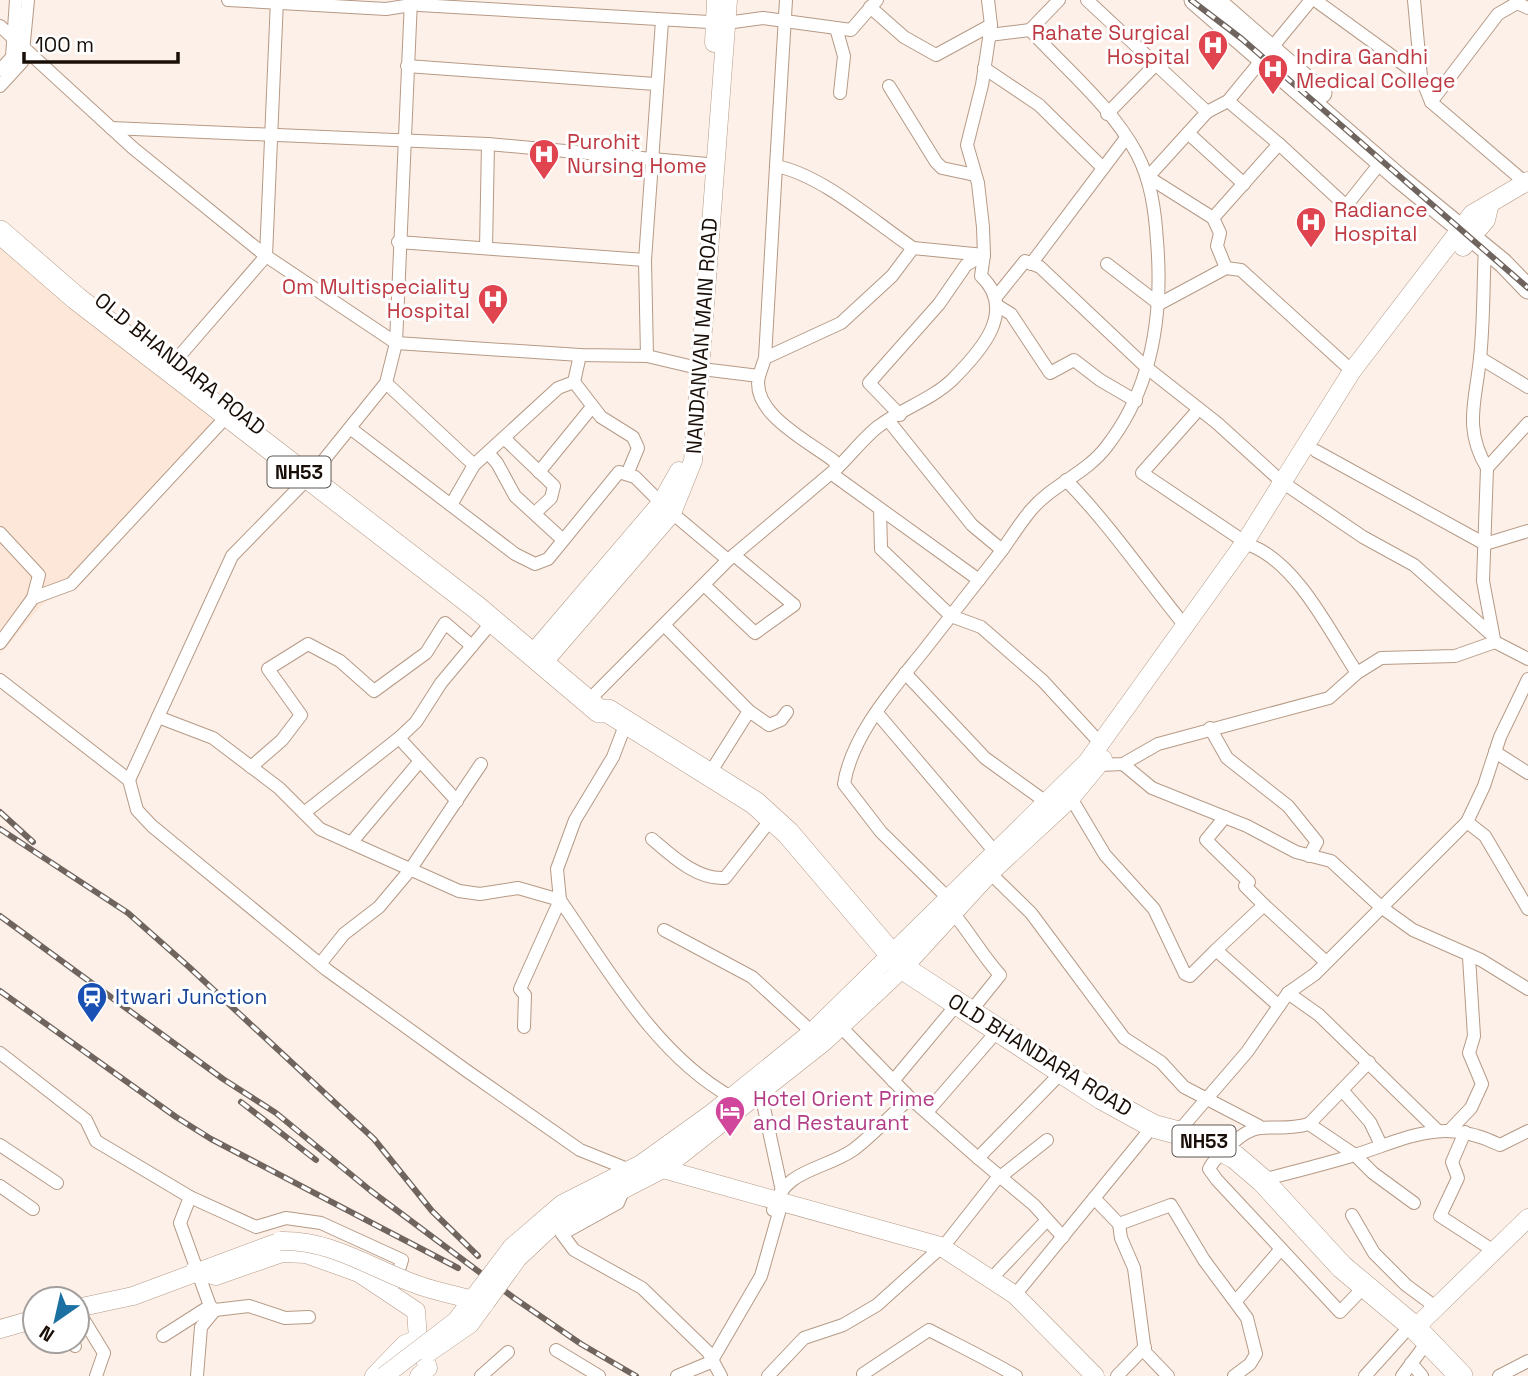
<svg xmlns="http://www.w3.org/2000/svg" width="1528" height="1376" viewBox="0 0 1528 1376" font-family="'Space Grotesk',sans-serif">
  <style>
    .built { fill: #fde7d8 }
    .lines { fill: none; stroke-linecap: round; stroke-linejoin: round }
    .street-casing { stroke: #b69a86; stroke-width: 14 }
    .secondary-casing { stroke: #b69a86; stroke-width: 19 }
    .primary-casing { stroke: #b69a86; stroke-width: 21 }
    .highway-casing { stroke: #b69a86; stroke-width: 24 }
    .street { stroke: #fff; stroke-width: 12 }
    .secondary { stroke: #fff; stroke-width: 18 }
    .primary { stroke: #fff; stroke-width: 19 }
    .highway { stroke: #fff; stroke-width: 23 }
    .rail-casing { stroke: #70655e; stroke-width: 6 }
    .rail { stroke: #fff; stroke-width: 3.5; stroke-dasharray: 10; stroke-linecap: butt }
    .secondary-bridge-casing { stroke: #b69a86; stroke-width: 19; stroke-linecap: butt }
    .secondary-bridge { stroke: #fff; stroke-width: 18 }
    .labels { text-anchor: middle; stroke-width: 6; stroke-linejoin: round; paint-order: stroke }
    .shield { fill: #fff; stroke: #5e5752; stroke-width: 2 }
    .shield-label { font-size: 19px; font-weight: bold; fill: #190f08 }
    .health-label { font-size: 21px; fill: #be3a42; stroke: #fff; text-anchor: start }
    .street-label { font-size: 21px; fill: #190f08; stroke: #fff }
    .transit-label { font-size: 21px; fill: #164399; stroke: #fff; text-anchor: start }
    .hotel-label { font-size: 21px; fill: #b23c85; stroke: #fff; text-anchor: start }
  </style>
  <rect width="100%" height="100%" fill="#fcf0e8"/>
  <polygon class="built" points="0,244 217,420 87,564 39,608 0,654"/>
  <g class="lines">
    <g class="street-casing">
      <g id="street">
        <polyline points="228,0 386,9 411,5"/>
        <polyline points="1087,0 1207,112 1148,177 1213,218 1220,233 1217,246 1226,268"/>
        <polyline points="1315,0 1421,77"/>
        <polyline points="1414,0 1421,77 1431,102 1528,185"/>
        <polyline points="419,5 726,23 763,18 851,30 877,0"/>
        <polyline points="870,7 904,37 936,55 991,25"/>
        <path d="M0,26l133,122 133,108 130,87 184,12 67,1 55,13 57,7c-9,37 49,65 75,85l3,7 -109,92"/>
        <polyline points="836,28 844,56 840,93"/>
        <polyline points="1030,30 1059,0"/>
        <polyline points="407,66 655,84"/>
        <polyline points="984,68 1039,105 1103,168"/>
        <polyline points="0,70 12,57 16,0"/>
        <polyline points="0,86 22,62 28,0"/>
        <polyline points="889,86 936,162 942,168 975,175"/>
        <polyline points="1431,102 1498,14 1517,3 1528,8"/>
        <polyline points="1207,112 1228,101 1311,0"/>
        <polyline points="1107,114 1156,64"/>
        <polyline points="111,128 488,144 707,164"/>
        <polyline points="1188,133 1244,184"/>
        <polyline points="1279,144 1346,206 1381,162"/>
        <polyline points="776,166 786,0"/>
        <polyline points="1213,218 1279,144 1228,101"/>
        <polyline points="398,242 645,260"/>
        <polyline points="486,248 488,144"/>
        <path d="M1485,248c-2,36 -1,73 -5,110 -4,42 -17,70 7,110l41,-45"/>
        <polyline points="1031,264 1126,138"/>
        <polyline points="1107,264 1159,304 1226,268 1241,270 1352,371"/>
        <polyline points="996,297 1025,261 1040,267 1147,368 1217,423 1282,482 1363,537 1414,565 1493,636"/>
        <polyline points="998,306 1011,314 1050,373 1074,360 1100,380 1136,401"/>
        <polyline points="580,355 574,382 601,417 633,437 638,448 628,472"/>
        <polyline points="647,356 645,260 662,21"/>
        <path d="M765,358l11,-192c46,9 97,55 137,82"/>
        <polyline points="1480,358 1528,387"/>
        <polyline points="176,360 266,256 277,0"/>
        <polyline points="759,376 765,358 841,323 892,276 913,248 984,255"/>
        <polyline points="386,383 474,465"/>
        <polyline points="1199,409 1142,473 1245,542"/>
        <polyline points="900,415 869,383 939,304 966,265 984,255"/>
        <polyline points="888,420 972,525 1002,550"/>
        <polyline points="350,428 515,554 535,564 548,559 619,472 635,477 661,503"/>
        <polyline points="504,438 554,486 551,498 535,513"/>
        <polyline points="1316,451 1485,544 1528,531"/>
        <polyline points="488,453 497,463 515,496 563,540"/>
        <path d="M837,468c14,-13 28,-32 42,-42 22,-17 52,-26 73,-46 28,-28 66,-69 29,-104l3,-21 -1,-28 -5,-44 -11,-38 15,-60 9,-60 -3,-25"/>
        <polyline points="1487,468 1483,581 1494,639"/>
        <polyline points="539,472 592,407"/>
        <polyline points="832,474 979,580"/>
        <path d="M1066,480c44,45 79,97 119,146"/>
        <polyline points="451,505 474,465 558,388 574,382"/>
        <polyline points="880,509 881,549 951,616 981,627 1043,681 1101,744"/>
        <polyline points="0,533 39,575 33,598"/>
        <path d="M1252,546c46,19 78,86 105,127"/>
        <polyline points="704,585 755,633 794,605 734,555"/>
        <polyline points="664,625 749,711"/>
        <polyline points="0,643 33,598 71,584 227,416"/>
        <polyline points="905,673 985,758 1046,802"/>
        <polyline points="0,680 129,780 232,556 315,471 386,383 396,343 411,0"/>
        <polyline points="595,694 728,560 672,513"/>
        <polyline points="877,713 995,852"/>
        <polyline points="158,717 213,738 279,788 320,829 459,891 480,894 518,888 560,900 557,869 575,820 613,757 626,723"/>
        <polyline points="1210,728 1227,758 1288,806 1317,842 1309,856"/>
        <polyline points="1495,752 1528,773"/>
        <polyline points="1123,764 1152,788 1247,826 1296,852 1331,861 1381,907 1413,930 1481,960 1528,989"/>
        <polyline points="1099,765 1123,764 1158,744 1329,698 1357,673 1381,658 1455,656 1495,642 1528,659"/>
        <polyline points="251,767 282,740 301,715 268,669 308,644 340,661 374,691 426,653 445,623 472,646"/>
        <polyline points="710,773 749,711 769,725 781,720 787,712"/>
        <polyline points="129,780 137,810 152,826 327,970 467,1071 580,1150 630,1170"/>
        <polyline points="1071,798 1105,855 1154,909 1185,974 1190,976 1216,950"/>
        <polyline points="457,801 399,738 416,722 441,683 492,622"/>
        <polyline points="304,813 399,738"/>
        <polyline points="1225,817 1206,840 1249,882 1245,886 1264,905 1216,950 1279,1006"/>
        <polyline points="1467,822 1485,836 1528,909"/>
        <path d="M652,839c20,17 45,41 73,39l47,-60"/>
        <polyline points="351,843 420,761"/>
        <polyline points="990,873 1031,913 1124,1038 1161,1062 1184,1087 1259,1126"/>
        <path d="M948,898l-67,-66 -37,-48c8,-50 50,-96 81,-135 26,-33 52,-67 78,-100 9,-13 18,-27 28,-39 22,-26 55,-36 76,-64 46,-59 56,-133 50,-205 -2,-31 -6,-60 -20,-87 -25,-47 -72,-86 -107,-124l-41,5"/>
        <path d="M560,900c48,69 96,155 171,197"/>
        <polyline points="1264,905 1326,962"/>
        <path d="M953,913c17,20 29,42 47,62l-29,36"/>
        <polyline points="664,930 752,977 812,1032"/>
        <polyline points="320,964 344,934 379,907 410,870 481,764"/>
        <polyline points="1288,993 1319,1015 1438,1131"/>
        <polyline points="524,1027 525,995 520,989 560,900"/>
        <polyline points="0,1053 86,1120 96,1141 190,1197 256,1227 286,1218 321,1223 402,1260 395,1283"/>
        <polyline points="893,1081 958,1003"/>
        <polyline points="1342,1090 1370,1122 1381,1145"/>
        <polyline points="761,1094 782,1191"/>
        <polyline points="910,1098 978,1158 1063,1071"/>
        <polyline points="927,1112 999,1029"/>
        <polyline points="1309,1124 1369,1062"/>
        <polyline points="1450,1130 1471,1108 1482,1084 1469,1053 1474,1036 1469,957"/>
        <polyline points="1178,1132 1247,1052 1288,993 1315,974 1467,822 1484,786 1500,737 1528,679"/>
        <polyline points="1465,1132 1452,1162 1458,1178 1440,1216 1494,1251"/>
        <polyline points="0,1145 57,1183"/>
        <polyline points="978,1158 1034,1205 1063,1237"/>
        <path d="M1262,1180c31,-8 63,-16 93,-25 56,-18 87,-38 145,-10l28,-14"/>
        <polyline points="0,1186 33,1209"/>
        <polyline points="624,1189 618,1203 562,1234 574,1250 642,1288 708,1352 721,1376"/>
        <polyline points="190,1197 180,1223 210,1306 215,1310 249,1306 285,1318 309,1317"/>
        <polyline points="1094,1198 1119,1224 1121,1238 1134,1268 1145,1352 1168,1376"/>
        <path d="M773,1210c10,-41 51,-40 80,-60 20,-15 38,-35 57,-52l-69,-71"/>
        <polyline points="1352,1215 1374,1253 1406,1285 1437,1308"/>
        <polyline points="1119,1224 1171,1205 1204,1260 1247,1318 1256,1354 1250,1364 1234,1376"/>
        <polyline points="992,1278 1047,1220"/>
        <path d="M1365,1286l-25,26 -123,-132 -8,-11c4,-9 11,-14 18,-21 35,-34 40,-13 82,-24l46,31 18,18 41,30"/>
        <polyline points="1015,1295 1153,1126"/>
        <polyline points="1236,1301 1281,1249"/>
        <polyline points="77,1309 104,1353 96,1376"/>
        <polyline points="163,1336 210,1306"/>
        <polyline points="72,1341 75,1346"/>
        <polyline points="556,1350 599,1376"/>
        <polyline points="1411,1363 1422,1376"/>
        <path d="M863,1374l66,-44c29,15 58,29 87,46"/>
        <polyline points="197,1376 201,1327 215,1310"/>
        <polyline points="481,1376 508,1352"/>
        <polyline points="677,1376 711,1362 761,1276 782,1202"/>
        <polyline points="768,1376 804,1338 843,1325 877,1305 947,1242 995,1181 1047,1140"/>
        <polyline points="1117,1376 1145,1347"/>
        <polyline points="1365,1376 1411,1325"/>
        <polyline points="1402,1376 1428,1341"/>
        <polyline points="1499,1376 1528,1361"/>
      </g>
    </g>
    <g class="secondary-casing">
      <g id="secondary">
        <polyline points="714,43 716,0"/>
        <polyline points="1463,247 1486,220 1489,207"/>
        <polyline points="533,653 661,503 679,471"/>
        <polyline points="543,663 672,513 693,461 728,0"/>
        <polyline points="659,1165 663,1169 940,1246 1015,1295 1095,1376"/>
        <polyline points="512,1247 562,1204 641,1164 712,1113 812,1032 1087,762 1245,542 1352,371 1472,214 1528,181"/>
        <polyline points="518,1258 552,1226 663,1169 824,1042 903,968 990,873 1071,798 1103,759"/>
        <polyline points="195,1270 216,1276 282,1253 306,1254 359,1273 416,1311 418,1339 428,1368 419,1376"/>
        <polyline points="77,1308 133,1296 273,1244"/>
        <polyline points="1415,1328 1528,1218"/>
        <polyline points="0,1329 35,1319"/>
        <polyline points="374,1376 405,1344 418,1339"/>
      </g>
    </g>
    <g class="primary-casing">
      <g id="primary">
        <polyline points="1194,0 1399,178 1503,263 1528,289"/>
        <polyline points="1215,0 1322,93"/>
      </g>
    </g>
    <g class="highway-casing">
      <polyline id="highway" points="0,232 76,298 476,607 599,711 608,711 755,803 788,833 903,968 1102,1098 1153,1126 1201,1139 1235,1157 1262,1180 1342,1267 1415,1328 1461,1376"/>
    </g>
    <use href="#street" class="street"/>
    <use href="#secondary" class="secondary"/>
    <use href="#primary" class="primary"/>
    <use href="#highway" class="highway"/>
    <g class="rail-casing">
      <g id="rail">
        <polyline points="1191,0 1242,39 1528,288"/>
        <polyline points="0,812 33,842"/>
        <polyline points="0,829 128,913 189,967 374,1139 432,1211 478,1256"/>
        <polyline points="0,916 223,1079 276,1113 371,1191 514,1298 581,1344 636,1376"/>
        <polyline points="0,991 176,1117 211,1139 458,1268"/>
        <polyline points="241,1102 316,1160"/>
      </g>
    </g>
    <use href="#rail" class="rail"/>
    <g class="secondary-bridge-casing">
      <g id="secondary-bridge">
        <path d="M280,1241c50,-2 92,28 138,44 22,8 45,11 67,19"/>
        <polyline points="428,1353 470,1324 518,1258"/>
        <polyline points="384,1376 456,1321 512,1247"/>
      </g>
    </g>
    <use href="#secondary-bridge" class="secondary-bridge"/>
  </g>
  <defs>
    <g id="hospital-pin" transform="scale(1.575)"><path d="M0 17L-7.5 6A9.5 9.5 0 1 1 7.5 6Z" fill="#e0444e" stroke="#fff"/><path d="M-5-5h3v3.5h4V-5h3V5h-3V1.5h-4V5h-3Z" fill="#fff"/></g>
    <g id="station-pin" transform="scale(1.575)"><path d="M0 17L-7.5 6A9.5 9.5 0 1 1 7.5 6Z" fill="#1a4fb4" stroke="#fff"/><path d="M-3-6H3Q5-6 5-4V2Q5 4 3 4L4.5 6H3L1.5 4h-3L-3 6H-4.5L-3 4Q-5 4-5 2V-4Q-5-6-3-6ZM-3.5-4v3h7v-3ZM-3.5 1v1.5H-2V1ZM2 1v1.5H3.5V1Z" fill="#fff"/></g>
    <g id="hotel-pin" transform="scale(1.575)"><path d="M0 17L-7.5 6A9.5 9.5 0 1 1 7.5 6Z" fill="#d1479c" stroke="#fff"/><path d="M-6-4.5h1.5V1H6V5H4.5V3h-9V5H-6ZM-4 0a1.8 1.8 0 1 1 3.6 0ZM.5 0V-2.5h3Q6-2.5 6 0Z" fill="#fff"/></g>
  </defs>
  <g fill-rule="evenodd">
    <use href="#hospital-pin" x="1213" y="45"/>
    <use href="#hospital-pin" x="1273" y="69"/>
    <use href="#hospital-pin" x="544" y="154"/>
    <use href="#hospital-pin" x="1311" y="222"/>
    <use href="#hospital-pin" x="493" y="299"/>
    <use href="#station-pin" x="92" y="997"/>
    <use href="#hotel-pin" x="730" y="1111"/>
  </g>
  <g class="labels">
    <g class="shield">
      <rect x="267.5" y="456.5" width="63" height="31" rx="5"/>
      <rect x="1172.5" y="1125.5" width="63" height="31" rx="5"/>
    </g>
    <g class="shield-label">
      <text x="299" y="479">NH53</text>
      <text x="1204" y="1148">NH53</text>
    </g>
    <g class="health-label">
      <text x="1190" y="40" text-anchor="end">Rahate Surgical<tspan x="1190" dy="24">Hospital</tspan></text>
      <text x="1296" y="64">Indira Gandhi<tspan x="1296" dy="24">Medical College</tspan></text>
      <text x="567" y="149">Purohit<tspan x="567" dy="24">Nursing Home</tspan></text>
      <text x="1334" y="217">Radiance<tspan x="1334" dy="24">Hospital</tspan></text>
      <text x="470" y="294" text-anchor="end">Om Multispeciality<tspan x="470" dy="24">Hospital</tspan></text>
    </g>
    <g class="street-label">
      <text transform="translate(702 336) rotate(-86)" y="7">NANDANVAN MAIN ROAD</text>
      <text transform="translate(180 364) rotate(39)" y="7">OLD BHANDARA ROAD</text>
      <text transform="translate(1040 1055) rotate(32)" y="7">OLD BHANDARA ROAD</text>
    </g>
    <g class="transit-label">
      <text x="115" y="1004">Itwari Junction</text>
    </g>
    <g class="hotel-label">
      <text x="753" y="1106">Hotel Orient Prime<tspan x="753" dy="24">and Restaurant</tspan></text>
    </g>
  </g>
  <g transform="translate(56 1320) rotate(214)"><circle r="33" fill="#ffffff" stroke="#a39f9c" stroke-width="2"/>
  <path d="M0-5L12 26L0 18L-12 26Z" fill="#1d71a2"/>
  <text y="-10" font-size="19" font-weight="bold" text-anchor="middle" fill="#190f08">N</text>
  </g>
  <path d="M24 52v10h154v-10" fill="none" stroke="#190f08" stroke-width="3.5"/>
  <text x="35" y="52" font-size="21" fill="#190f08" stroke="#ffffff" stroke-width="5" paint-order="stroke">100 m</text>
</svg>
